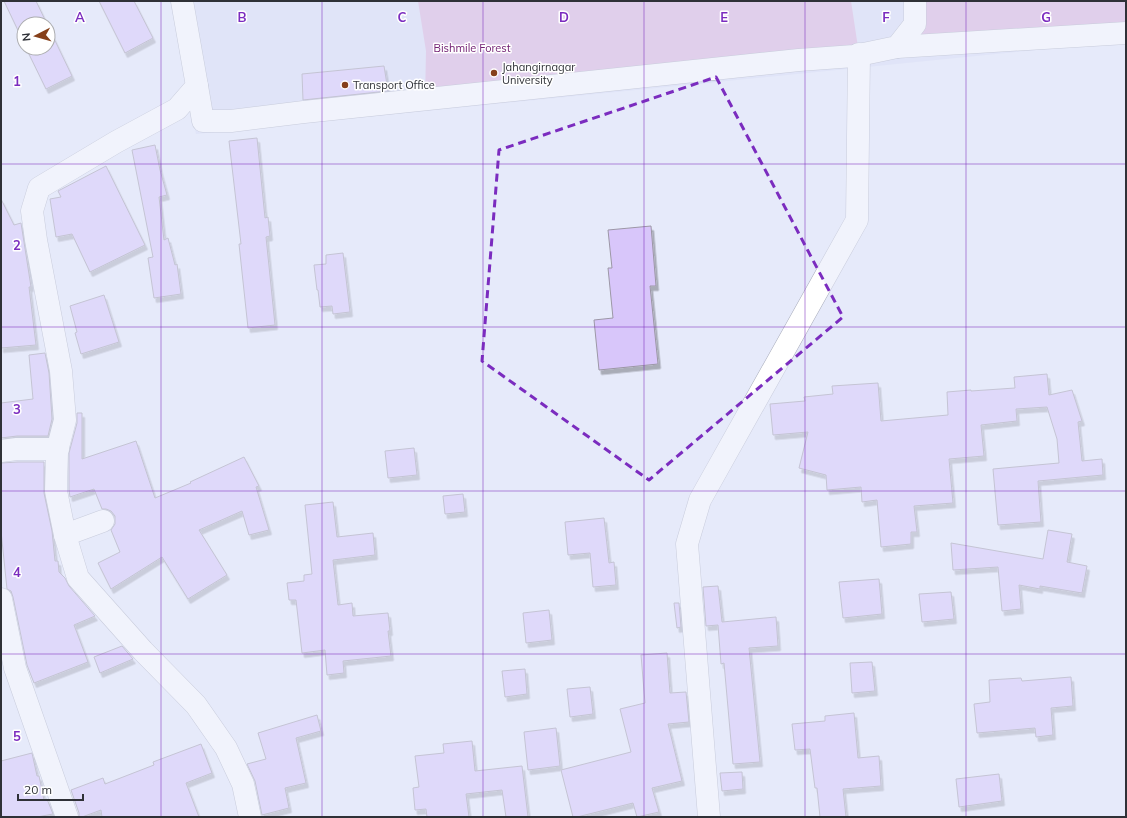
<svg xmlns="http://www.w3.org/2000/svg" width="1127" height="818" viewBox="0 0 1127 818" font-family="Mulish,sans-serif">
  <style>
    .built { fill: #d9def5 }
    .green { fill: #dab0d9 }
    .building { fill: #d8c6fa; stroke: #9c97a6; filter: url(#shadow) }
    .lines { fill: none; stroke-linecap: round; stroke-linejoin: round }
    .minor-casing { stroke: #a6aab9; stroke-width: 23 }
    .tertiary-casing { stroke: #a6aab9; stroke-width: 23 }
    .minor { stroke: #fff; stroke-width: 22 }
    .tertiary { stroke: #fff; stroke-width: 22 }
    .marked { fill: none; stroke: #7b2cbf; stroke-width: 3; stroke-dasharray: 8 5; stroke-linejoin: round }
    .grid { fill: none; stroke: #7b2cbf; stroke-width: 1; stroke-opacity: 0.55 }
    .poi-dot { fill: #86401a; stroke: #fff; stroke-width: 1.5 }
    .labels { text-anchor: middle; stroke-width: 3; stroke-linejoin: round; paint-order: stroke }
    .park-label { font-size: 11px; fill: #722073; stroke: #fff }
    .poi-label { font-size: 11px; fill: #2f3137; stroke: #fff; text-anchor: start }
    .grid-label { font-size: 13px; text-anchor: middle; font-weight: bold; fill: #7b2cbf; stroke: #fff; stroke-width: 3; stroke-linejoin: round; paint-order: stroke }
  </style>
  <defs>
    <filter id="shadow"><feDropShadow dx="2.5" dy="4.5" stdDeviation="0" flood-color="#0004"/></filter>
  </defs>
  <rect width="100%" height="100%" fill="#e6eafa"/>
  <polygon class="built" points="170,1 1126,1 1126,41 196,134"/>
  <g class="green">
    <polygon points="418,1 851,1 859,54 425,100 426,51"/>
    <polygon points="915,1 1126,1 1126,33 906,46"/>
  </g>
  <g class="building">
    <polygon points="4,1 36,1 47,24 24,24 24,43"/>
    <polygon points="99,1 134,1 153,38 125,53"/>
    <polygon points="48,26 72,76 46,89 26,48 48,48"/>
    <polygon points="384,66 388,91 303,100 302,74"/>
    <polygon points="257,138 265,218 268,217 270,236 266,237 275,325 248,328 239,244 241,244 229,141"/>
    <polygon points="155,145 160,170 167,195 159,197 164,240 168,238 175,265 177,264 181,294 154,298 148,258 153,257 132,150"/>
    <polygon points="106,166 145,245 90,272 72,234 56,237 50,199 61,197 58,191"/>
    <polygon points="1,199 14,225 21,223 31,287 29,287 36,345 1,348"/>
    <polygon points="651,226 656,286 650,286 658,364 599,370 594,320 613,318 608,268 612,268 608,230"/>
    <polygon points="343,253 350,312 333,314 332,306 320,307 318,290 317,290 314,265 326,264 326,255"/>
    <polygon points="104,295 119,342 81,354 75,333 77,332 70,306"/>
    <polygon points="45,353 49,373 52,419 48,436 17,436 1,438 1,403 33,399 29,355"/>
    <polygon points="1047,374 1049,395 1072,390 1082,421 1078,422 1082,461 1102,459 1103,475 1038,481 1041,522 998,525 993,469 1059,463 1057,439 1047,407 1016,409 1017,421 981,425 984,456 949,459 953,503 914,506 917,532 911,532 911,544 881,547 877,500 862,502 861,487 827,490 826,475 799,468 808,432 773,435 770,404 805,401 804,397 833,394 832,386 878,383 881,421 948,415 947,392 971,390 971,391 1015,388 1014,377"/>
    <polygon points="77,413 82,413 82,459 136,441 155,498 191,483 190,482 244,457 259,486 256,487 269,530 249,535 242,511 199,530 227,575 188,599 162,557 111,589 98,563 120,552 111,530 115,524 115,516 111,511 106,509 102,509 94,489 70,497 69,490 69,453 77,423"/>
    <polygon points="414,448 417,475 388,478 385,451"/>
    <polygon points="18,462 44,462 44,493 52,531 55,561 58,561 59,572 65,578 69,586 95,616 74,625 88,662 34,683 27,665 13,597 11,591 7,589 1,531 1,463"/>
    <polygon points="463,494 465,512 445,514 443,496"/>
    <polygon points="333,502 337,537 373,533 375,555 333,560 338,605 352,603 353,616 388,613 390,631 388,631 391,656 343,661 344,673 327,675 325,650 302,653 296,600 289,600 287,583 304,581 304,575 312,574 305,505"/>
    <polygon points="604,518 609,563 614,562 616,585 593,587 590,553 568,555 565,522"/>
    <polygon points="1048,530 1072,534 1067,562 1087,566 1082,593 1040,586 1040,589 1019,585 1021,609 1002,611 998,567 953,570 951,543 1043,559"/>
    <polygon points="879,579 882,614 843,618 839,582"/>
    <polygon points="718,586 722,622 776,617 778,646 749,648 760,762 733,764 724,663 721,664 718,625 706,626 703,587"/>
    <polygon points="951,592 954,619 922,622 919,594"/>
    <polygon points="674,603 679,603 681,627 677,628"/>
    <polygon points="549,610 552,640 526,643 523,613"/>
    <polygon points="122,646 133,659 100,673 94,657"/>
    <polygon points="667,653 670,693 686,692 689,722 668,724 682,781 652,788 659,812 637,817 633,803 577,817 573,817 561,770 631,752 620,709 645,703 641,655"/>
    <polygon points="872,662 875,691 852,693 850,663"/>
    <polygon points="525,669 527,694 505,697 502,671"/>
    <polygon points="1071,677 1073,706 1051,708 1053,735 1036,737 1035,728 977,733 974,704 990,702 989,680 1021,678 1022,681"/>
    <polygon points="590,687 593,714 570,717 567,689"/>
    <polygon points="854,713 858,758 879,756 881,786 843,789 846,817 820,817 817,788 815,788 810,749 795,750 792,724 825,721 825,716"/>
    <polygon points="317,715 321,731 296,738 306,783 285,788 289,808 262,815 255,781 247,764 266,759 258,733"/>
    <polygon points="556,728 560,766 528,770 524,732"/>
    <polygon points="472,741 475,771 522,766 528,817 506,817 502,790 466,794 469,817 427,817 426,809 415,810 413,788 419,787 415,756 444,753 443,744"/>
    <polygon points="201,744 212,773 186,783 199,817 102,817 101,810 82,817 79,817 79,813 71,790 103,778 105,784 154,765 153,762"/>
    <polygon points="32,753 37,776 39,776 44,800 47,799 53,814 37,817 1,817 1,761"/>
    <polygon points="742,772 743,789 722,791 720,773"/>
    <polygon points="999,774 1002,801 959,807 956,779"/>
  </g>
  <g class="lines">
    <g class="minor-casing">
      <g id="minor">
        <polyline points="897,47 1126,33"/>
        <polyline points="197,86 203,121 231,121 304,112 799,60 854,56 897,47 915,24 915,1"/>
        <polyline points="1,451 17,449 58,449"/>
        <polyline points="65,535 103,521"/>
        <polyline points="1,599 15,668 67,817"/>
        <polyline points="709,817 687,544 700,500 857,220 859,54"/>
      </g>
    </g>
    <g class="tertiary-casing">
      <polyline id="tertiary" points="182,1 197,86 177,109 116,142 39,188 32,211 36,240 61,371 65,420 57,451 56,491 65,535 78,578 143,651 196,705 226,748 243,784 250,817"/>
    </g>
    <use href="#minor" class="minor"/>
    <use href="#tertiary" class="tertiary"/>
  </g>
  <path d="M0 0H1127V818H0ZM716,77l127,240 -194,163 -167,-119 17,-211z" fill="#e6eafa" fill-opacity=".55" fill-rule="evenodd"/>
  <path class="marked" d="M716,77l127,240 -194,163 -167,-119 17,-211z"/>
  <path class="grid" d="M161,1v816M322,1v816M483,1v816M644,1v816M805,1v816M966,1v816M1,164h1125M1,327h1125M1,491h1125M1,654h1125"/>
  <g class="poi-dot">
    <circle cx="494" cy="73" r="4"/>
    <circle cx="345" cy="85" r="4"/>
  </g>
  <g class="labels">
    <g class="park-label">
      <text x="472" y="52">Bishmile Forest</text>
    </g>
    <g class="poi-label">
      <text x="502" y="71">Jahangirnagar<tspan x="502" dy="13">University</tspan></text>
      <text x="353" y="89">Transport Office</text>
    </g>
  </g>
  <g class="grid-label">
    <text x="80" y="22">A</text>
    <text x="242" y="22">B</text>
    <text x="402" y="22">C</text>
    <text x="564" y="22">D</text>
    <text x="724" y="22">E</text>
    <text x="886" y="22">F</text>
    <text x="1046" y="22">G</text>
    <text x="17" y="86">1</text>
    <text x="17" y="250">2</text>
    <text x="17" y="414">3</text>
    <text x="17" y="577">4</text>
    <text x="17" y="741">5</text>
  </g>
  <rect width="1127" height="818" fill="none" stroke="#2f3137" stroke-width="4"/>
  <g transform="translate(36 36) rotate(264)"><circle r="19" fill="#ffffff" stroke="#acadaf"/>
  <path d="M0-3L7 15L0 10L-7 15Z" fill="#86401a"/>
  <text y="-6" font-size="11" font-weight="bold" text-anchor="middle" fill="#2f3137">N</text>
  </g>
  <path d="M18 794v6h65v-6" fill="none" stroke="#2f3137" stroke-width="2"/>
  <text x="24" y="794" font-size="12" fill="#2f3137" stroke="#ffffff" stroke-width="3" paint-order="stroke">20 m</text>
</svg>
